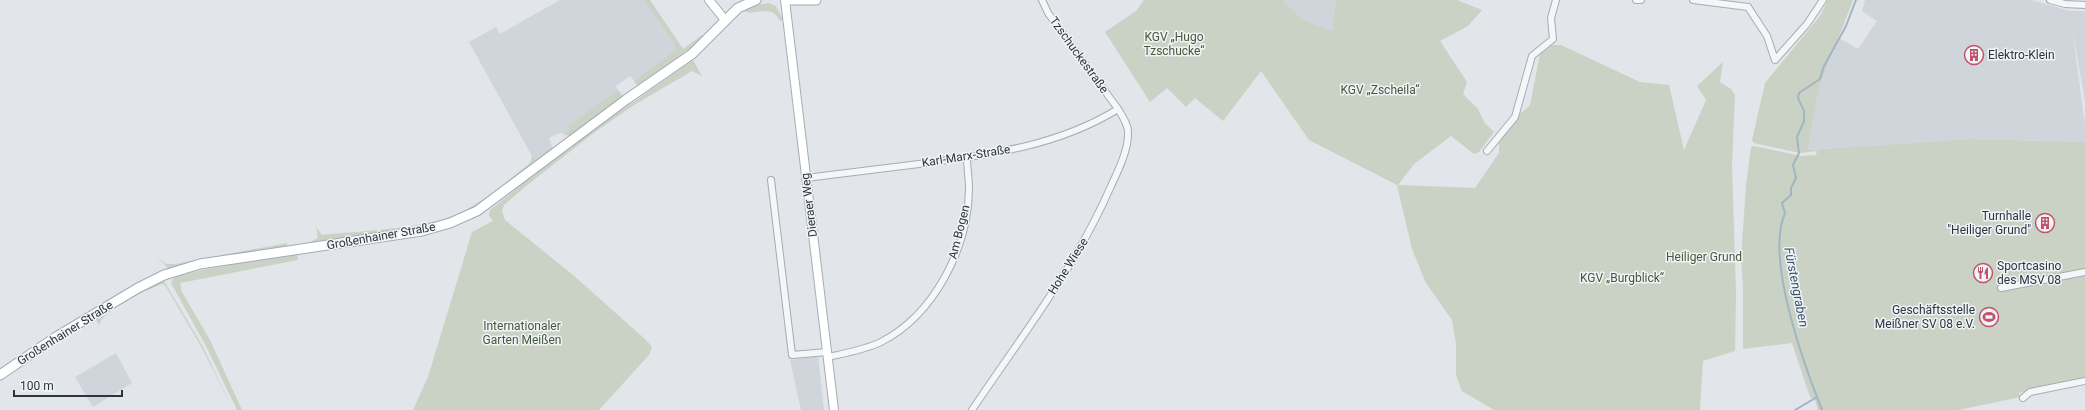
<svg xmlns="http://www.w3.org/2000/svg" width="2085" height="410" viewBox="0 0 2085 410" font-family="Roboto,sans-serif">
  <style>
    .built { fill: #d0d5db }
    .green { fill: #c9d2c4 }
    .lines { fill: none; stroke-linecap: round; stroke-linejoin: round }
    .stream { stroke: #a1b5c5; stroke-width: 2 }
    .street-casing { stroke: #a8acb3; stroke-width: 8 }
    .secondary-casing { stroke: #a8acb3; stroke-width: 10 }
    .primary-casing { stroke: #a2abb4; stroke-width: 11 }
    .street { stroke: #f4f6f8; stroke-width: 6 }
    .secondary { stroke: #fff; stroke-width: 8 }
    .primary { stroke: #fff; stroke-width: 9 }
    .labels { text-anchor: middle; stroke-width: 3; stroke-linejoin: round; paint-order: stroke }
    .park-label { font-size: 12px; fill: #435a3a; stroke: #f1f4f7 }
    .street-label { font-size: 12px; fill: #2c343f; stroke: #f1f4f7 }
    .poi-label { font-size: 12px; fill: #2c343f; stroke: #f1f4f7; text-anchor: start }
    .water-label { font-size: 13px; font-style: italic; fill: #3a566f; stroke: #f1f4f7 }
  </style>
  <rect width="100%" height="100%" fill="#e2e5e9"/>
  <g class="built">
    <polygon points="560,0 644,0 675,45 675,50 634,81 630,76 616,86 618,90 569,126 570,129 563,134 560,133 549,138 552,147 536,159 532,156 469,42 496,27 500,34"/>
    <polygon points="1282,0 1336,0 1332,30 1328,30 1302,19"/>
    <polygon points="1865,0 2031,0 2070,11 2085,11 2085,101 2072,28 2085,125 2085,142 1969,139 1808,150 1819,88 1839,38 1858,49 1877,21 1862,11"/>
    <polygon points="116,353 132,383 93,407 75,377"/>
    <polygon points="818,356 824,410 801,410 790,360"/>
  </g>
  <g class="green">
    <polygon points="644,0 650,0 683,49 702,35 704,38 642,84 637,85 634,81 675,50 675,45"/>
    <polygon points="1144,0 1282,0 1302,19 1328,30 1332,30 1336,0 1457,0 1482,10 1468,26 1440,41 1467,82 1463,94 1478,109 1484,122 1494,132 1479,152 1474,154 1451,136 1414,164 1398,185 1475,188 1499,153 1499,133 1530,105 1540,54 1552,45 1561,45 1640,82 1669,85 1684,150 1706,100 1697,86 1723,62 1720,82 1731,89 1735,95 1732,166 1736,292 1735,351 1703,361 1700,410 1494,410 1462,391 1456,375 1456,344 1452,320 1426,283 1412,249 1397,185 1309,140 1261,71 1223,121 1195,98 1186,107 1167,88 1150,102 1105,32 1136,11"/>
    <polygon points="1828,0 1853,0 1819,88 1808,150 1969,139 2085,142 2085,378 2019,393 2020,397 1959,410 1818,410 1815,400 1810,397 1792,343 1743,349 1743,288 1741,259 1746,185 1751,147 1754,146 1801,156 1816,155 1817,151 1800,153 1754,143 1752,140 1765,83 1820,16"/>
    <path d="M769,3l7,3 7,14 -3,1c-10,-19 -22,-4 -36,-10l13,-6z"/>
    <polygon points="693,60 702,76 692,71 634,105 595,132 526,186 504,205 502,211 505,220 573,275 646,340 652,347 649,355 599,410 413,410 428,377 472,232 493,221 489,215 490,210 561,153"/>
    <polygon points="618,90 622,95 620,100 569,136 563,134 570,129 568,126"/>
    <path d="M552,147l-1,3 -57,45 -37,22 -26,8 -119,18v-2l6,-3 -2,-11 6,8c38,-4 98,-6 133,-20 28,-12 51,-33 75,-52l2,-7 4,3z"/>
    <polygon points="287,243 287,246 241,253 169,269 157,257 166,264 175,264"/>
    <polygon points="297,253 298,260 180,283 182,292 210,340 242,410 237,410 206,346 171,283 174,277 202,270"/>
    <path d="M164,281l39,66 30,63 -31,-62 -37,-63 -3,-1c-19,8 -56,22 -63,41l-4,-7 42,-25z"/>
  </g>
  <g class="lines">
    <g class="stream">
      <polyline points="1795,410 1817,397"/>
      <path d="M1822,410c-18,-45 -57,-152 -37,-197l-3,-10 9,-8v-7l5,-10 -3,-13 6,-12 -2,-16 7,-16v-10l-6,-13 1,-5 21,-14 4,-13 22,-40 10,-26"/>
    </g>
    <g class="street-casing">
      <g id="street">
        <polyline points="1636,0 1641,0"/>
        <polyline points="1693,0 1748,7"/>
        <polyline points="2050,0 2065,4 2085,5"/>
        <polyline points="1748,7 1767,36 1775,60 1807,24 1823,0"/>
        <polyline points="1487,151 1515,117 1532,56 1553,39 1551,18 1556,0"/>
        <path d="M806,178c40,-5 80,-10 121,-15 67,-9 133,-18 191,-54"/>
        <polyline points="771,180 792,355 827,352"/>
        <polyline points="2001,288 2085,272"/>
        <path d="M828,357c18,-4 36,-7 53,-15 53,-27 88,-95 88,-154 0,-10 -2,-20 -2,-30"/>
        <polyline points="2023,398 2030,392 2085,381"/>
        <path d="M972,410c49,-73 104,-143 139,-224 7,-15 17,-35 17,-52 1,-8 -5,-17 -10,-25l-70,-96 -6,-13"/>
      </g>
    </g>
    <g class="secondary-casing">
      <g id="secondary">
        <polyline points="709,0 725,20"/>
        <polyline points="785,0 834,410"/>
      </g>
    </g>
    <g class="primary-casing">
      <g id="primary">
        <polyline points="787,0 816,0"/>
        <polyline points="0,375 56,337 138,288 164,275 200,264 422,231 450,223 477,211 627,99 692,54 738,8 756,0"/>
      </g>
    </g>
    <use href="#street" class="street"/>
    <use href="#secondary" class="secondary"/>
    <use href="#primary" class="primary"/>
  </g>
  <defs>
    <g id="building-ring" transform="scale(1)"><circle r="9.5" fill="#f1f4f7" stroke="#c1546d" stroke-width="1.5"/><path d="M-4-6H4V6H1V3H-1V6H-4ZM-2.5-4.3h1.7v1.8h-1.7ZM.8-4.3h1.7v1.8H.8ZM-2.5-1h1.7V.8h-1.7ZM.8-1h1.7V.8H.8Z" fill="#c1546d"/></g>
    <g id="restaurant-ring" transform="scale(1)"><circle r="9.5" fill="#f1f4f7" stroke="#c1546d" stroke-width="1.5"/><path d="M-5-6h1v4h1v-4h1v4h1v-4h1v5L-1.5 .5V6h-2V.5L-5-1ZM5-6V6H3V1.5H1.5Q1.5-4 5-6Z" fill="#c1546d"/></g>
    <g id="stadium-ring" transform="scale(1)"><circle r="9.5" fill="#f1f4f7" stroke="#c1546d" stroke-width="1.5"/><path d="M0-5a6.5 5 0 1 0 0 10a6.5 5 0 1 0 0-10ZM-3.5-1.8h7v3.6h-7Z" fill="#c1546d"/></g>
  </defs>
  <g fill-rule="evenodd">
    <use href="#building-ring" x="1974" y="55"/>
    <use href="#building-ring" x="2045" y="223"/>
    <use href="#restaurant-ring" x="1983" y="273"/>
    <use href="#stadium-ring" x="1989" y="317"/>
  </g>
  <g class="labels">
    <g class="park-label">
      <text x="1174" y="41">KGV „Hugo<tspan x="1174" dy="14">Tzschucke“</tspan></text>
      <text x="1380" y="94">KGV „Zscheila“</text>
      <text x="1704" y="261">Heiliger Grund</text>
      <text x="1622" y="282">KGV „Burgblick“</text>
      <text x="522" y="330">Internationaler<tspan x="522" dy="14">Garten Meißen</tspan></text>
    </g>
    <g class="street-label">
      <text transform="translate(1079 55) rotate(54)" y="4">Tzschuckestraße</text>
      <text transform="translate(966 156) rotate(-9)" y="4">Karl-Marx-Straße</text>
      <text transform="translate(809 205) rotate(-97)" y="4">Dieraer Weg</text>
      <text transform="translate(959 232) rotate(-76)" y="4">Am Bogen</text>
      <text transform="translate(381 236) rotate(-10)" y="4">Großenhainer Straße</text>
      <text transform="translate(1068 266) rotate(-58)" y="4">Hohe Wiese</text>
      <text transform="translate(65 333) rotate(-32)" y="4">Großenhainer Straße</text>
    </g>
    <g class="poi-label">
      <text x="1988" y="59">Elektro-Klein</text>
      <text x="2031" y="220" text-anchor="end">Turnhalle<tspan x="2031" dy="14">"Heiliger Grund"</tspan></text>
      <text x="1997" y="270">Sportcasino<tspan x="1997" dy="14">des MSV 08</tspan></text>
      <text x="1975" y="314" text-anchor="end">Geschäftsstelle<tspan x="1975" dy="14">Meißner SV 08 e.V.</tspan></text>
    </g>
    <g class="water-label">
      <text transform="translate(1797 287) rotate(79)" y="5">Fürstengraben</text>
    </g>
  </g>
  <path d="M14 390v6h108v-6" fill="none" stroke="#2c343f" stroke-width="2"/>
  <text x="20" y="390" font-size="12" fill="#2c343f" stroke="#f1f4f7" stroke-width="3" paint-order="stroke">100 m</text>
</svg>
